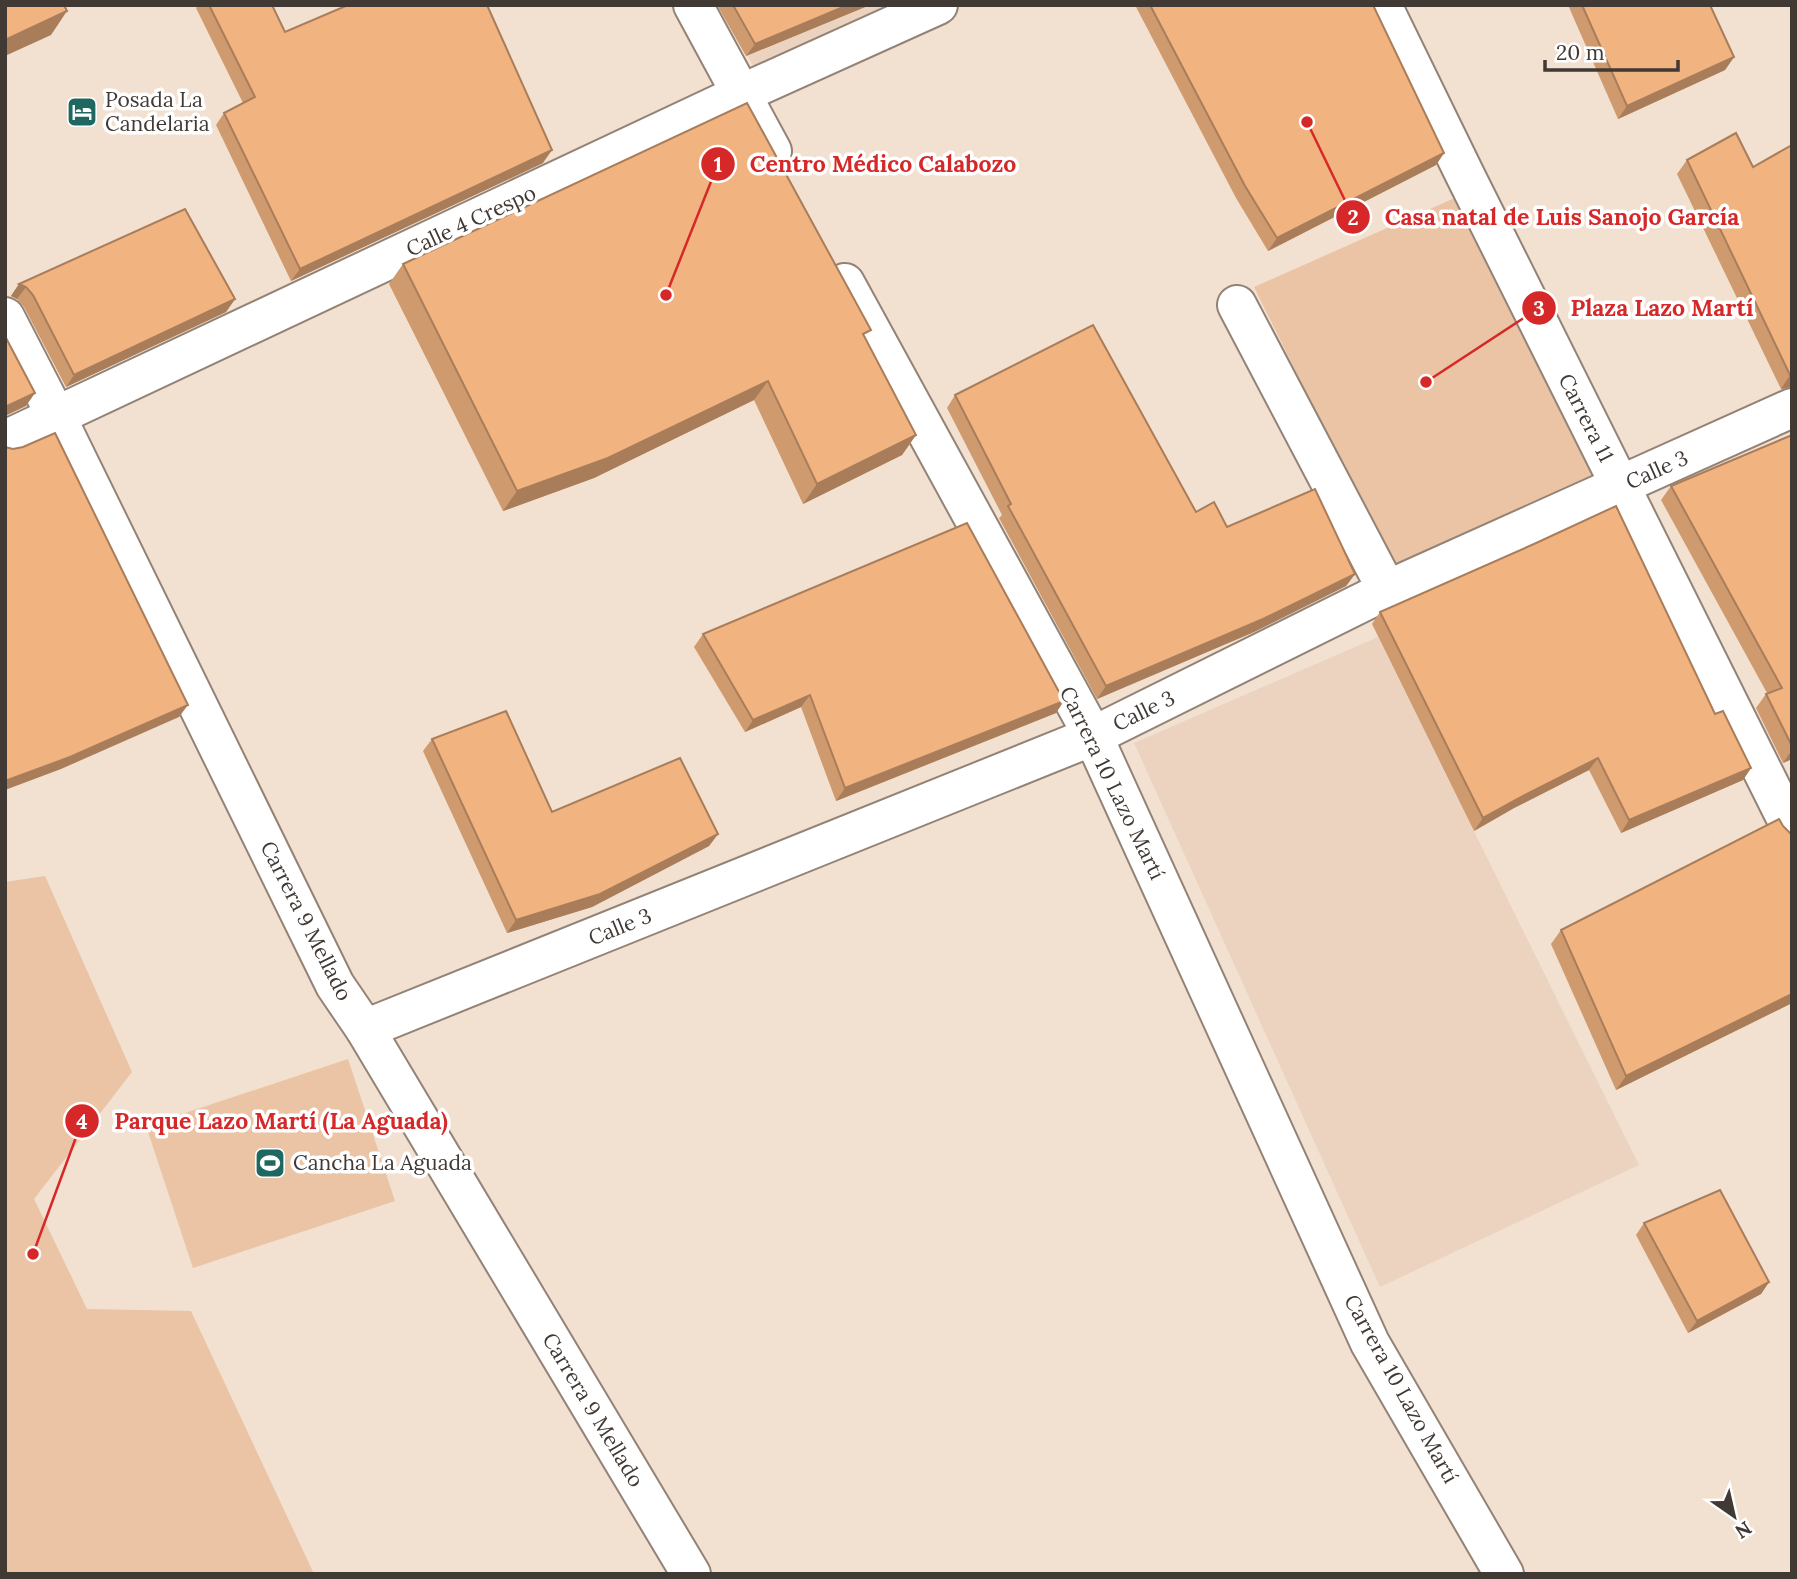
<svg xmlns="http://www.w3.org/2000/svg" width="1797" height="1579" viewBox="0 0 1797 1579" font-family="Lora,serif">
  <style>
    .built { fill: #ecd3c0 }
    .green { fill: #eac4a5 }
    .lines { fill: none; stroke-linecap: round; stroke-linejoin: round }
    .street-casing { stroke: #938376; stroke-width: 42 }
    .street { stroke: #fff; stroke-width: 38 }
    .wall { fill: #cf9a6e }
    .shaded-wall { fill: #a97d5a }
    .building { fill: #f1b380; stroke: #a97d5a; stroke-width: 2 }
    .labels { text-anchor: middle; stroke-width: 7; stroke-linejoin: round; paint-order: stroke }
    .poi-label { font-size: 21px; fill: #413934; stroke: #fff; text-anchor: start }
    .street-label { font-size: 21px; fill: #413934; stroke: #fff }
    .leader { fill: none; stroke: #d62828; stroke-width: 2.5 }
    .callout-dot { fill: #d62828; stroke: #fff; stroke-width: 2.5 }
    .mark-label { font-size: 21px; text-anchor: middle; font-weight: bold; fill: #fff }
    .callout-label { font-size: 23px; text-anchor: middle; font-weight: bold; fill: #d62828; stroke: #fff; stroke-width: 7; stroke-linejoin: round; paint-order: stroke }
  </style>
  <rect width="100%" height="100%" fill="#f2e0d1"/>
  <g class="built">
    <polygon points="720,5 896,5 756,71"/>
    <polygon points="1378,637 1639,1165 1380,1287 1134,743"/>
  </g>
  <g class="green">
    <polygon points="1457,197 1599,477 1393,568 1254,287"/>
    <polygon points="45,876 132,1072 34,1199 87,1309 191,1311 314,1574 5,1574 5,882"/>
    <polygon points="348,1059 395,1201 193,1268 146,1126"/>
  </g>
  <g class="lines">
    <g class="street-casing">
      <g id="street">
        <polyline points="693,5 772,151"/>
        <polyline points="1382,5 1465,175 1792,830"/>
        <polyline points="845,283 1093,736 1370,1343 1504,1574"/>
        <polyline points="1237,305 1387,590"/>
        <polyline points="5,317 56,416 335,985 365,1029 691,1574"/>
        <polyline points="5,440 741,94 938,5"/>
        <polyline points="365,1029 1093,736 1387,590 1792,408"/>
      </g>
    </g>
    <use href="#street" class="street"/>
  </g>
  <g class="wall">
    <polygon points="198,5 272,5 285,32 543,163 291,281 216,125 224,113 243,103 196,8"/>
    <polygon points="717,5 870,5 746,56"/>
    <polygon points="1135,5 1373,5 1444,153 1436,165 1268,251 1236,198"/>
    <polygon points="1568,5 1710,5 1734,57 1725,70 1618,119"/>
    <polygon points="1792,145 1792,387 1781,389 1677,174 1687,160 1753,167"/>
    <polygon points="403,264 865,338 916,435 902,455 803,504 754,400 594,478 503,511 389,284"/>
    <polygon points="19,284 235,299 226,312 66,387 24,307 17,299 11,296"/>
    <polygon points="955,395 1227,527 1355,574 1346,586 1254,632 1097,699 999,518 1002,515 947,408"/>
    <polygon points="1792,435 1792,759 1783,763 1756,708 1766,694 1767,693 1661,500 1671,486"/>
    <polygon points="1380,612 1715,714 1751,768 1743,780 1621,833 1589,770 1514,808 1474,831 1372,624"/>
    <polygon points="703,634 1056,713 836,801 801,707 745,732 694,647"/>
    <polygon points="432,739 552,812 718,834 709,846 592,907 507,933 423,751"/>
    <polygon points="1783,826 1792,835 1792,1003 1616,1090 1551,944 1561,930"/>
    <polygon points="1644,1223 1769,1282 1761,1294 1688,1333 1636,1235"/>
  </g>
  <g class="shaded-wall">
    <polygon points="848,5 870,5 746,56 755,44"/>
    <polygon points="67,11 51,35 5,56 5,40"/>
    <polygon points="1734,57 1725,70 1618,119 1627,106"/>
    <polygon points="552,150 543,163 291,281 300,269"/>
    <polygon points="1444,153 1436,165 1268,251 1277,238"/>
    <polygon points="19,284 26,287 17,299 11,296"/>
    <polygon points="235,299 226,312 66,387 74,375"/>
    <polygon points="1790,375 1792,375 1792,387 1781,389"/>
    <polygon points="768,381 754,400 594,478 503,511 517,491"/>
    <polygon points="35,393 26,406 5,416 5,407"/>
    <polygon points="916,435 902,455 803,504 817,484"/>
    <polygon points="1355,574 1346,586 1254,632 1097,699 1106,686"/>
    <polygon points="810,695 801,707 745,732 753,720"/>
    <polygon points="1064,701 1056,713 836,801 845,788"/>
    <polygon points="188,705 179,717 61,769 5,790 5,781"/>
    <polygon points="1792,750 1792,759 1783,763"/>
    <polygon points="1598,758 1589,770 1514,808 1474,831 1483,818 1523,796"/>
    <polygon points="1751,768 1743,780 1621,833 1629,820"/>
    <polygon points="718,834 709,846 592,907 507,933 516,920"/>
    <polygon points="1792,994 1792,1003 1616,1090 1626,1076"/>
    <polygon points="1769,1282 1761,1294 1688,1333 1697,1321"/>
  </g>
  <g class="building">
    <polygon points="5,5 64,5 67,11 5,40"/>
    <polygon points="209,5 272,5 285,32 348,5 487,5 552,150 300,269 224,113 255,97"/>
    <polygon points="733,5 848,5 755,44"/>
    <polygon points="1150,5 1373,5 1444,153 1277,238 1245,186"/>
    <polygon points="1582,5 1710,5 1734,57 1627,106"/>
    <polygon points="747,103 871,330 863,334 916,435 817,484 768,381 608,458 517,491 403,264"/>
    <polygon points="1736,133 1753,167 1792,145 1792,375 1790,375 1687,160"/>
    <polygon points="185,209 235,299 74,375 33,295 26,287 19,284"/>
    <polygon points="1093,325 1196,512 1214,502 1227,527 1315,489 1355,574 1263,619 1106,686 1008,506 1011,504 955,395"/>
    <polygon points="5,336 35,393 5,407"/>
    <polygon points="55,433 188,705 70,757 5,781 5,447 13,449 23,447"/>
    <polygon points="1792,435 1792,746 1766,694 1782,688 1671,486"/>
    <polygon points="1616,506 1715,714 1723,711 1751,768 1629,820 1598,758 1523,796 1483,818 1380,612 1534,544"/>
    <polygon points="967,523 1064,701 845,788 810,695 753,720 703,634"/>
    <polygon points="506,711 552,812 680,758 718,834 600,894 516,920 432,739"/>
    <polygon points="1779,819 1783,826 1792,835 1792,994 1626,1076 1561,930"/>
    <polygon points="1720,1190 1769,1282 1697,1321 1644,1223"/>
  </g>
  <defs>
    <g id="hotel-square" transform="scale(1.575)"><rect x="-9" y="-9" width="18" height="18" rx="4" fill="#1e6861" stroke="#fff"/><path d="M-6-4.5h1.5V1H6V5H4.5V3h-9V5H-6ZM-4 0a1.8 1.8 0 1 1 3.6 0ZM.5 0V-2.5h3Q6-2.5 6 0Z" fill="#fff"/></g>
    <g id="stadium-square" transform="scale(1.575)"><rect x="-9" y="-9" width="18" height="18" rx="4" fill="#1e6861" stroke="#fff"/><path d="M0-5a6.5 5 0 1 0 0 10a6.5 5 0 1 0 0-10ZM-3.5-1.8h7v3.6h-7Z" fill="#fff"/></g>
  </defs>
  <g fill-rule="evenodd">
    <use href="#hotel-square" x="82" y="112"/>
    <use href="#stadium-square" x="270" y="1163"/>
  </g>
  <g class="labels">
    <g class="poi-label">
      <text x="105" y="107">Posada La<tspan x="105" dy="24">Candelaria</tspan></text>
      <text x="293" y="1170">Cancha La Aguada</text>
    </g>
    <g class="street-label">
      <text transform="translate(471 221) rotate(-25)" y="7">Calle 4 Crespo</text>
      <text transform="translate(1586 418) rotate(63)" y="7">Carrera 11</text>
      <text transform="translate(1657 470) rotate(-24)" y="7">Calle 3</text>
      <text transform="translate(1144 711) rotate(-26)" y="7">Calle 3</text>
      <text transform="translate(1112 783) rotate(64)" y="7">Carrera 10 Lazo Martí</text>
      <text transform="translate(306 921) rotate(63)" y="7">Carrera 9 Mellado</text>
      <text transform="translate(620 927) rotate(-22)" y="7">Calle 3</text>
      <text transform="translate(1401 1389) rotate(61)" y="7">Carrera 10 Lazo Martí</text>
      <text transform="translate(593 1410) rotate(59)" y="7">Carrera 9 Mellado</text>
    </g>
  </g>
  <path class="leader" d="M666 295L718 164M1307 122L1353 217M1426 382L1539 308M33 1254L82 1121"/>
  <g class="callout-dot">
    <circle cx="666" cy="295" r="7"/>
    <circle cx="1307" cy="122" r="7"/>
    <circle cx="1426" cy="382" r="7"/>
    <circle cx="33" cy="1254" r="7"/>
    <circle cx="718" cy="164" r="18"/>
    <circle cx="1353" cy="217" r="18"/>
    <circle cx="1539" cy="308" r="18"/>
    <circle cx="82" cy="1121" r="18"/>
  </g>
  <g class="mark-label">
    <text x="718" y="172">1</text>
    <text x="1353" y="225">2</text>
    <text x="1539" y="316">3</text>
    <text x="82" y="1129">4</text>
  </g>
  <g class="callout-label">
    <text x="883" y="172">Centro Médico Calabozo</text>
    <text x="1562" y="225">Casa natal de Luis Sanojo García</text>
    <text x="1662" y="316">Plaza Lazo Martí</text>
    <text x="281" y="1129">Parque Lazo Martí (La Aguada)</text>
  </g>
  <rect width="1797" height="1579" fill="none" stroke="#413934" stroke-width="14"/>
  <g transform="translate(1734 1516) rotate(146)" stroke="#ffffff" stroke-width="5" paint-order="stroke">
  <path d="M0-5L12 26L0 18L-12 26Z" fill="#413934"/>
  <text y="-10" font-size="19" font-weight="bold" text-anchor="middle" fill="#413934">N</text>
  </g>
  <path d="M1545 60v10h133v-10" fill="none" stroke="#413934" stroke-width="3.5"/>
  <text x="1556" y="60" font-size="21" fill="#413934" stroke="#ffffff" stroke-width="5" paint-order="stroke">20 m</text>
</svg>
